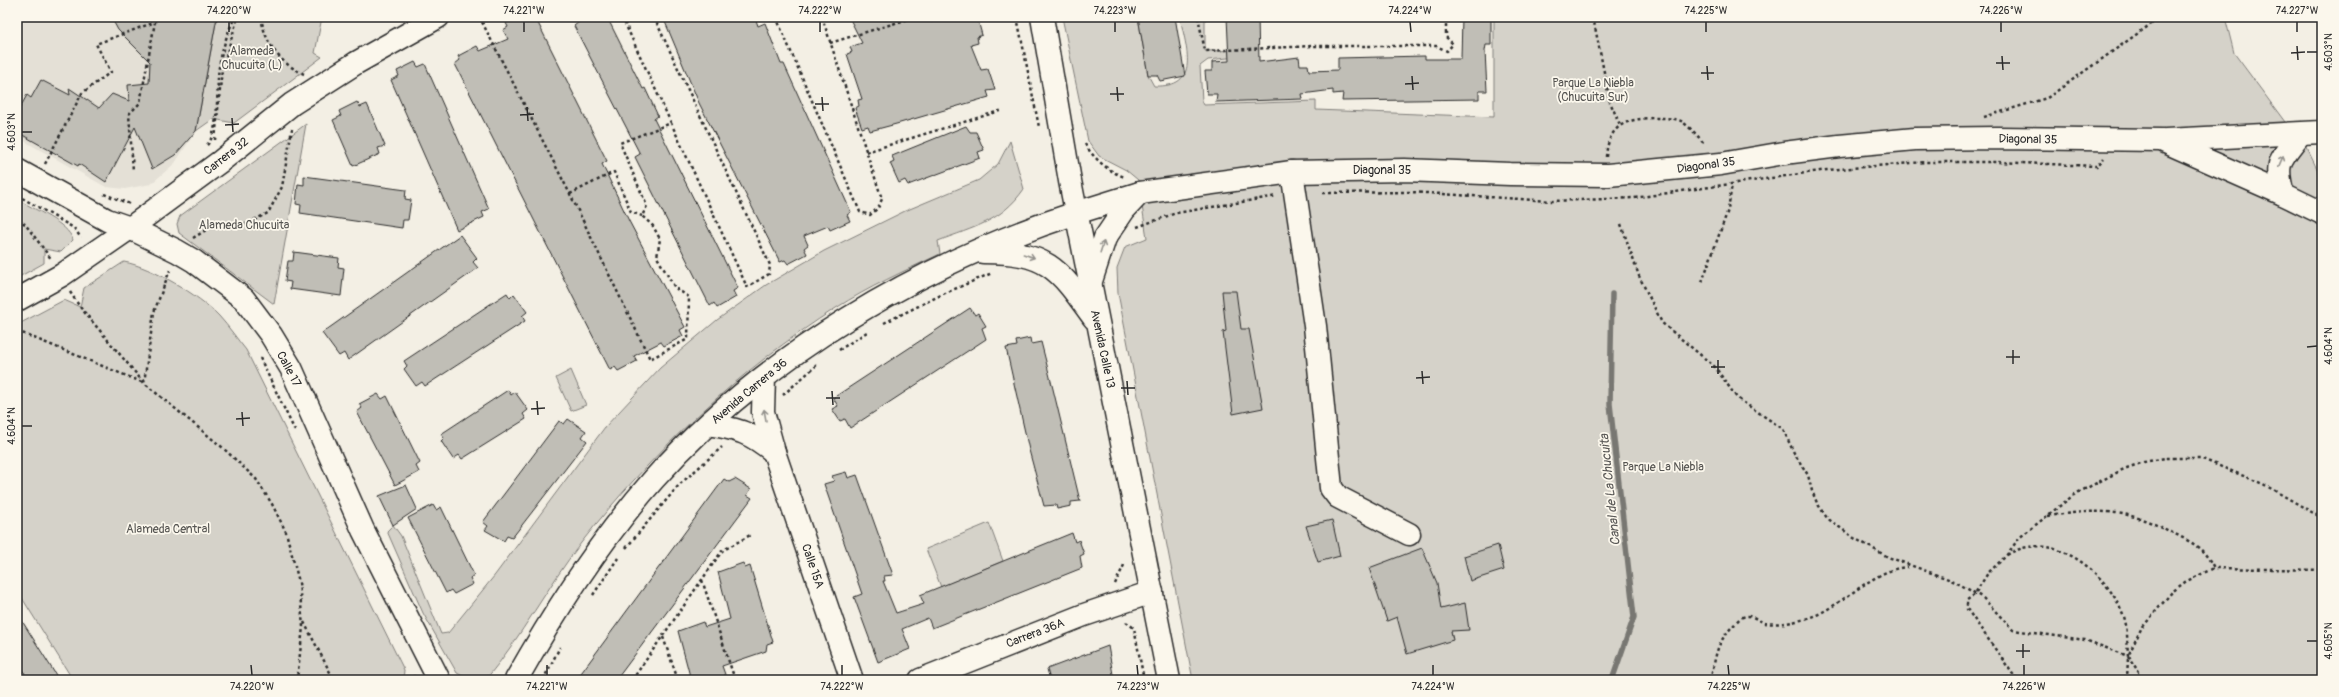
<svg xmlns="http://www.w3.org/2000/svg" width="2339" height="697" viewBox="0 0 2339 697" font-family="Pangolin,sans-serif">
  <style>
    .built { fill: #e4e0d6 }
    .green { fill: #d5d2c9; stroke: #807e7a }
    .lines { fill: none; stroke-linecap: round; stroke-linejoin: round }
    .stream { stroke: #787772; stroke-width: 5.5 }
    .building { fill: #c0beb6; stroke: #2b2b2b }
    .minor-casing { stroke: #2b2b2b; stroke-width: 25 }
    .major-casing { stroke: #2b2b2b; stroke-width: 25 }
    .path { stroke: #2b2b2b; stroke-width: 2.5; stroke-dasharray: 3 3; stroke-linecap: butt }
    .minor { stroke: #fbf7ec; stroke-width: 22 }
    .major { stroke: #fbf7ec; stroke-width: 22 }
    .oneway { stroke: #93918c }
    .ticks { fill: none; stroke: #2b2b2b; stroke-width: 1.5 }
    .labels { text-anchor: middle; stroke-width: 3.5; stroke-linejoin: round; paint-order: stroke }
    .park-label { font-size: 12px; fill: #565552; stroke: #fbf7ec }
    .street-label { font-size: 12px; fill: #2b2b2b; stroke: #fbf7ec }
    .water-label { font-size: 13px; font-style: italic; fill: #585755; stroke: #fbf7ec }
    .neatline { fill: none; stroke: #2b2b2b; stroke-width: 1.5 }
    .ticks-label { font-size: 10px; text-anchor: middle; fill: #2b2b2b }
  </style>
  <rect width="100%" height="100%" fill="#f3efe4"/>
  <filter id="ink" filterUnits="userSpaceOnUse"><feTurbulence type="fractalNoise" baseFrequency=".025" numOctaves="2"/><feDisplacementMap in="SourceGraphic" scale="8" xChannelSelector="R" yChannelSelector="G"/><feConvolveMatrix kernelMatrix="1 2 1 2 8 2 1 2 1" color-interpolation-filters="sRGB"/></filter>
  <g filter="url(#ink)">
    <polygon class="built" points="28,17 217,17 196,131 175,163 151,184 125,189 106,187 17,137 17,22"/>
    <g class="green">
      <polygon points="217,17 322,17 315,53 322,57 234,123 213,119 196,131"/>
      <path d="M1062,17h76l10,58 6,11c48,2 32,-38 26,-69h25v34l54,-1 -12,6 -39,4 -8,6 2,35 2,4 112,-4v9l178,7v-100h731l9,36 51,69 15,12 22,45v501h-1129l-75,-387 -1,-25 8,-21 22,-9 -9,-58 -12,-10 -27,-14 -11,-15z"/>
      <polygon points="306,124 274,304 179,233 177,224 180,216"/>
      <path d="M1010,141l14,48c-23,33 -50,38 -86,52l2,13c-36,17 -71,33 -104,54 -95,60 -186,146 -255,235 -34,44 -59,93 -94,135l-16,2 -14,-7 -34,-60 -36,-82 6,-6 8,11 40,98 7,-1 47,-58 110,-148 55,-59 57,-48 49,-35 58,-34 81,-40 74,-31 19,-16z"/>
      <path d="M17,199c16,10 51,24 56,41l-12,12 -17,-3v14l-27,15z"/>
      <path d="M124,262c28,5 75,33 95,54 10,11 18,23 27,34l158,320 -1,10h-330l-56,-90v-265l47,-25 16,7 4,-19z"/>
      <polygon points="571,370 586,405 571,411 556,378"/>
      <polygon points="989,523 1003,561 941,587 926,549"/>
    </g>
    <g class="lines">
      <polyline class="stream" points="1612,680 1634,617 1610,404 1612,294"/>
    </g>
    <g class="building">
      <polygon points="111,17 217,17 196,131 175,155 152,169 135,127 106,182 79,164 78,166 17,132 17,113 27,95 31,98 41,80 70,95 69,88 99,108 112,94 129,101 128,85 149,83 150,62 118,30"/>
      <polygon points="516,17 535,17 607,161 602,164 629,221 685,327 680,330 683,336 664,346 661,342 634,356 637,361 618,371 615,367 610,370 455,64 460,60 458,56 477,46 480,51 508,39 503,30 508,27 506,23"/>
      <polygon points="576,17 607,17 643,89 645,88 658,116 654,119 738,288 733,291 736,297 717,308 714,303 710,306 635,157 640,154 574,26 579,22"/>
      <polygon points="663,17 755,17 758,26 765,23 781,64 784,64 851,212 847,215 850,221 830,230 828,226 804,236 808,245 804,248 807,254 788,264 785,260 780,262 699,103"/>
      <polygon points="849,17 931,17 931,22 947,17 977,17 982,35 977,37 978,43 971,45 981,70 988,69 995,90 987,91 989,97 900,123 870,131 868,126 862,128 855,108 859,106 858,100 862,99 847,54 852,52 850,47 862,43"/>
      <polygon points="1138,17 1175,17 1185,76 1160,81 1157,75 1148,75"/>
      <polygon points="1227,17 1258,17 1259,62 1299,57 1300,65 1308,65 1309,71 1338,70 1338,58 1425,56 1425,59 1461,59 1462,17 1491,17 1491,45 1486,45 1485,51 1487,91 1479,91 1479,99 1342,101 1343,93 1333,94 1333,90 1302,94 1303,99 1216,102 1217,94 1207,94 1205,71 1212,71 1212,62 1229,61"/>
      <polygon points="415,62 418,67 425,64 489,209 482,212 484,217 457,230 391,80 399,76 397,71"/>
      <polygon points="357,102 360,107 367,104 385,146 378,148 380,154 353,166 333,120 341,116 339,111"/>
      <polygon points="966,126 970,132 976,132 984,150 978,152 980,158 908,185 905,180 899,183 890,163 894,161 892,156"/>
      <polygon points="304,176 406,190 405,199 411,200 408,220 403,220 402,228 300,213 301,205 296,204 298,184 304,185"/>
      <polygon points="460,235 477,258 473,262 478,268 348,360 344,353 339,356 322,333"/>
      <polygon points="294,252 339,258 338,267 344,268 341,296 290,289 291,282 285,281 288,261 293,261"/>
      <polygon points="1222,291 1236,291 1241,329 1249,329 1263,408 1233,414 1223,332 1226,331"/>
      <polygon points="507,293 510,298 514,294 527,312 522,316 525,321 425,386 422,382 416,386 404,369 407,366 404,361"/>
      <polygon points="970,308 975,315 978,313 986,326 982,328 986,339 850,428 845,419 840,421 832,409 838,406 833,398"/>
      <polygon points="1030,338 1031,344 1041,342 1053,389 1080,501 1071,502 1071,506 1057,509 1056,505 1044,506 1029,450 1006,348 1017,346 1016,341"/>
      <polygon points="508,390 511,395 515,392 528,410 523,414 526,419 462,459 459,455 453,459 441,441 444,438 441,434"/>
      <polygon points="378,394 382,399 387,396 420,463 416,466 419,472 395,485 357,412 362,408 359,404"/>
      <polygon points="568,419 586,431 582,437 587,441 512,538 507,536 504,541 485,530 488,526 483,522 559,421 564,424"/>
      <polygon points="846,472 848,478 857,475 893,575 884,576 885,581 883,581 896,613 924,604 920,595 1072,533 1075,542 1079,540 1084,554 1080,556 1082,568 932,628 928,618 902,629 910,649 878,662 854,597 862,594 824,484 834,481 832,476"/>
      <polygon points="724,479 729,482 735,479 751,489 747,495 752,498 616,680 576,680"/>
      <polygon points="406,485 417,509 393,525 379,496"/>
      <polygon points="433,505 436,510 441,507 474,575 470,578 473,584 454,594 451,590 446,593 408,518"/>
      <polygon points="1332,520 1340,556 1318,562 1306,526"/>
      <polygon points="1498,545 1504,570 1470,581 1464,556"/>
      <polygon points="1422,548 1437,583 1441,609 1465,603 1469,630 1451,631 1453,640 1407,654 1397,617 1387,621 1369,568"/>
      <polygon points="743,563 745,568 750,566 773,642 767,644 766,651 722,666 727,680 691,680 678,631 703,622 705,627 730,619 718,572"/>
      <polygon points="17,613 46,659 59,680 20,680 25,673 17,666"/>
      <polygon points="1108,646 1114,680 1050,680 1047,669"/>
    </g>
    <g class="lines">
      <g class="minor-casing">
        <g id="minor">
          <polyline points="2166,140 2322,132"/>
          <polyline points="17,170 107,220 130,228 177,251 194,261 244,299 271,335 291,368 363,530 439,680"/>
          <polyline points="1292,172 1315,326 1331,488 1338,497 1409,534"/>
          <path d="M2283,194c-9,-33 -2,-35 17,-60"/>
          <polyline points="1076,213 1140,193 1292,172 1404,170 1510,174 1608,175 1721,164 1784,153 1839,146 1915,139 1997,138 2161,140 2283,194 2322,213"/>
          <polyline points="17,300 62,275 130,228 221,161 292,104 356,63 438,17"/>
          <polyline points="764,377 763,412 774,452 852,680"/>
          <path d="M709,424c31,6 40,8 65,28"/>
          <polyline points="920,680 1084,615 1152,592"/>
        </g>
      </g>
      <g class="major-casing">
        <g id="major">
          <polyline points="1042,17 1070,181 1169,680"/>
          <path d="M983,252c65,0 75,16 111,66"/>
          <polyline points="1091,281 1105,238 1124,210 1140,193"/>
          <path d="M516,680c40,-71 84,-140 138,-201 110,-124 266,-215 422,-266"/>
        </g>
      </g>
      <g class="path">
        <path d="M261,17c4,26 18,46 43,57"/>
        <polyline points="622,17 671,123"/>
        <polyline points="776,17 860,212 870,215 878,208 882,199 822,17"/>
        <polyline points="1017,17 1039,127"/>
        <polyline points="1198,17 1205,51 1313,46 1436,46 1447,51 1453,44 1446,37 1446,17"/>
        <polyline points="1593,17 1610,102 1620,125"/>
        <polyline points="482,22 570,194 650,359 688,339 689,297 675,288 657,257 660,239 653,226 642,216 647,206 620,143 671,123 747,287 769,274 770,265 654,17"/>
        <polyline points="830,43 915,17"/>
        <polyline points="1984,117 2047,98 2161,17"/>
        <polyline points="215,140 222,69 238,17"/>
        <path d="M1085,144c8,14 25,29 40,33"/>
        <path d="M207,145c13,-13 9,-59 12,-78 3,-16 8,-35 16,-50"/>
        <polyline points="866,152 1003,110"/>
        <path d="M1606,157c2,-33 22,-39 51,-39 7,0 18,0 24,3 9,6 18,16 24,24"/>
        <polyline points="45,164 82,93 111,72 96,44 155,22 140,103 129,114 133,171"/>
        <polyline points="1323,193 1411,192 1551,201 1634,198 1827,170 1925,162 1996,162 2097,166 2104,158"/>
        <polyline points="104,194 130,204"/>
        <polyline points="570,194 614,172 631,212 642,216"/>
        <polyline points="17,195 74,228 81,238"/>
        <polyline points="17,220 25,224 52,260"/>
        <polyline points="1621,224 1639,276 1662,323 1715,367 1737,398 1783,429 1794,453 1808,475 1812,491 1817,503 1827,518 1854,538 1888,557 1951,580 1961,585 1983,598 2013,630 2085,640 2128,656 2144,680"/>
        <polyline points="1137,227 1176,213 1277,196"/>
        <polyline points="193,238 216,224 246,224 268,213 282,187 292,129"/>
        <polyline points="1702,282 1728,210 1732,184"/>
        <polyline points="70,292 80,307 144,383 222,447 256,479 272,504 286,532 299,582 303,627 297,680"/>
        <polyline points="884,323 943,294 992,273"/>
        <polyline points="17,331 144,383 154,312 170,270"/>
        <polyline points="839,350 867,332"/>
        <polyline points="260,358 295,431"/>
        <polyline points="783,395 818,364"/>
        <path d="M2048,516c52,-7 78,-8 125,17 20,10 30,14 41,35"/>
        <polyline points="626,548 679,485 722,447"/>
        <path d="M2007,555c44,-28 100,17 116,59 5,12 4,29 5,42l13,-27 31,-37 13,-10 29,-14 108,2"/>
        <polyline points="702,580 735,680"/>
        <polyline points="1115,584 1125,563"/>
        <polyline points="593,595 618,558"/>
        <polyline points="304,622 334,680"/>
        <polyline points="1126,622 1134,628 1144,680"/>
        <polyline points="663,637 678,680"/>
        <polyline points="408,680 415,676"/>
        <polyline points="543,680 560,647"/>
        <polyline points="632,680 722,551 752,534"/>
        <path d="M1710,680c7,-24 4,-35 24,-55 2,-2 5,-7 9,-8 8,-4 15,4 22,6 15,2 32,-1 46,-6 32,-11 63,-49 97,-50"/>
        <polyline points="2017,680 1967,609 1967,600 1974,595 1988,573 2006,556 2019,538 2075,494 2124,469 2144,462 2165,458 2200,458 2263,484 2322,518"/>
        <polyline points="2127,680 2128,657"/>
      </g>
      <use href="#minor" class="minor"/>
      <use href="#major" class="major"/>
    </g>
    <defs><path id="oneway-shaft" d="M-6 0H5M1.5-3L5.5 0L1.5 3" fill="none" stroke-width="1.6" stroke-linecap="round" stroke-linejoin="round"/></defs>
    <g class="oneway">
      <use href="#oneway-shaft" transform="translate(2281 161) rotate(-67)"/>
      <use href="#oneway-shaft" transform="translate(1102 247) rotate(-72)"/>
      <use href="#oneway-shaft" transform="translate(1029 256) rotate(19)"/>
      <use href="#oneway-shaft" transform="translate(765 415) rotate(-100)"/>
    </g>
  </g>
  <path class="ticks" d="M229,22v10M524,22v10M820,22v10M1115,22v10M1410,22l1,10M1706,22v10M2001,22v10M2297,22v10M2297,46l1,14M2307,52h10M2291,53l14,-1M2002,56l1,14M1996,63h14M1707,66l1,14M1701,73h13M1412,76l1,14M1405,84l14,-1M1117,87l1,14M1110,94h14M822,97l1,14M815,104h14M527,107l1,14M520,115l14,-1M232,118l1,14M225,125l14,-1M22,132h10M2307,347l10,-1M2013,350v14M2006,357h14M1718,360v14M1711,367h14M1422,371l1,13M1416,378l14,-1M1127,381l1,14M1121,388h14M832,391l1,14M826,398h14M537,401l1,14M531,409l14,-1M242,412l1,14M236,419l14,-1M22,426h10M2307,641h10M2023,644v14M2016,651h14M251,665l1,10M547,665v10M842,665v10M1137,665l1,10M1433,665v10M1728,665l1,10M2024,665v10"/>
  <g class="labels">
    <g class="park-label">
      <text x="252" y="55">Alameda<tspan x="252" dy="14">Chucuita (L)</tspan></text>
      <text x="1593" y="87">Parque La Niebla<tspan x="1593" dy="14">(Chucuita Sur)</tspan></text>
      <text x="244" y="229">Alameda Chucuita</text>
      <text x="1663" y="471">Parque La Niebla</text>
      <text x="168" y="533">Alameda Central</text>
    </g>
    <g class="street-label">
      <text transform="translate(2028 139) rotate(1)" y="4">Diagonal 35</text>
      <text transform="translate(226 156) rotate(-38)" y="4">Carrera 32</text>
      <text transform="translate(1706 165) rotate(-8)" y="4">Diagonal 35</text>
      <text x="1382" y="174">Diagonal 35</text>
      <text transform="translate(1103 349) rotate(78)" y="4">Avenida Calle 13</text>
      <text transform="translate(289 369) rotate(62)" y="4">Calle 17</text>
      <text transform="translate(749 391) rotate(-40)" y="4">Avenida Carrera 36</text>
      <text transform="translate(813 566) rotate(71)" y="4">Calle 15A</text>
      <text transform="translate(1035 633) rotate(-21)" y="4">Carrera 36A</text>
    </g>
    <g class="water-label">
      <text transform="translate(1609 490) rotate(-96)" y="5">Canal de La Chucuita</text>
    </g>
  </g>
  <rect width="2339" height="697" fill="none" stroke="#fbf7ec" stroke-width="44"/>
  <rect x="22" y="22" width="2295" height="653" class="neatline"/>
  <g class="ticks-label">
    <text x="229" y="14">74.220°W</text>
    <text x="524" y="14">74.221°W</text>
    <text x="820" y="14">74.222°W</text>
    <text x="1115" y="14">74.223°W</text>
    <text x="1410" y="14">74.224°W</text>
    <text x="1706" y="14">74.225°W</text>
    <text x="2001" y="14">74.226°W</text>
    <text x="2297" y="14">74.227°W</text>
    <text transform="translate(2328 52) rotate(-90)" y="4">4.603°N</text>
    <text transform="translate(11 132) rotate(-90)" y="4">4.603°N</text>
    <text transform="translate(2328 346) rotate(-90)" y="4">4.604°N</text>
    <text transform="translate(11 426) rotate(-90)" y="4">4.604°N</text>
    <text transform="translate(2328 641) rotate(-90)" y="4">4.605°N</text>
    <text x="252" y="690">74.220°W</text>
    <text x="547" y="690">74.221°W</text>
    <text x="842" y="690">74.222°W</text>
    <text x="1138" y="690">74.223°W</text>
    <text x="1433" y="690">74.224°W</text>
    <text x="1729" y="690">74.225°W</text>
    <text x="2024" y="690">74.226°W</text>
  </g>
</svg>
